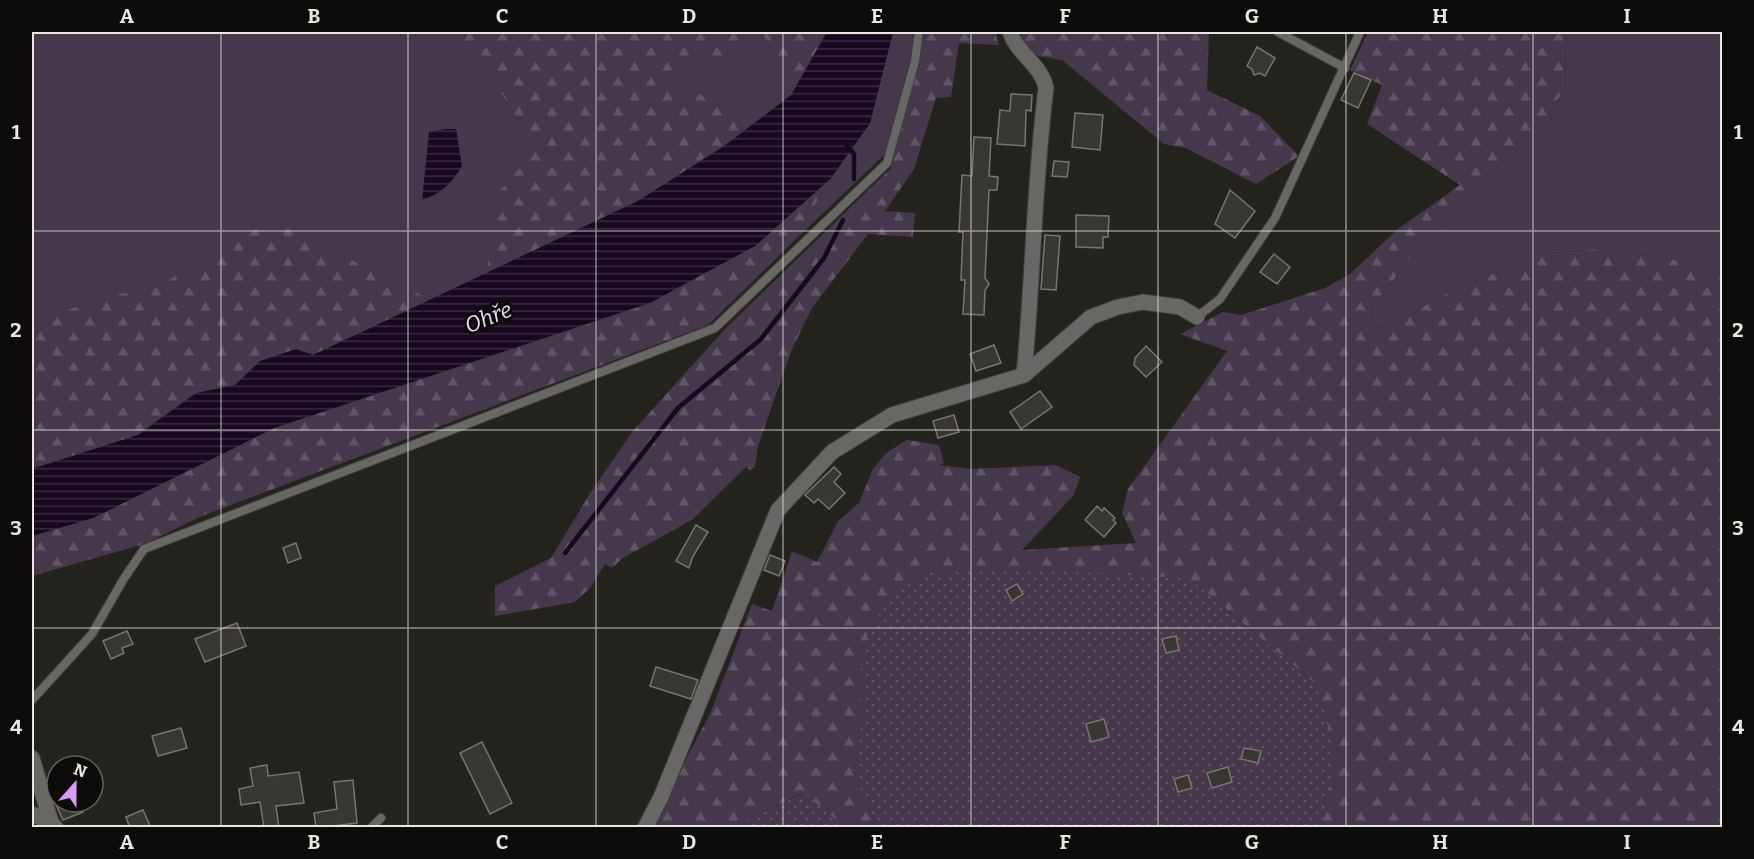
<svg xmlns="http://www.w3.org/2000/svg" width="1754" height="859" viewBox="0 0 1754 859" font-family="Bitter,serif">
  <style>
    .grass { fill: #44384a }
    .forest { fill: url(#forest-firs) }
    .garden { fill: url(#garden-dots) }
    .water { fill: url(#water-rules) }
    .lines { fill: none; stroke-linecap: round; stroke-linejoin: round }
    .stream { stroke: #17081f; stroke-width: 4.5 }
    .building { fill: #383631; stroke: #787570; stroke-width: 1.5 }
    .lane-casing { stroke: #403e39; stroke-width: 10 }
    .street-casing { stroke: #403e39; stroke-width: 17 }
    .lane { stroke: #686765; stroke-width: 8 }
    .street { stroke: #686765; stroke-width: 15 }
    .grid { fill: none; stroke: #e9e7e4; stroke-width: 1.5; stroke-opacity: 0.55 }
    .labels { text-anchor: middle; stroke-width: 6; stroke-linejoin: round; paint-order: stroke }
    .water-label { font-size: 22px; font-style: italic; fill: #efdbfa; stroke: #0c0b09 }
    .neatline { fill: none; stroke: #e9e7e4; stroke-width: 2 }
    .grid-label { font-size: 20px; text-anchor: middle; font-weight: bold; fill: #e9e7e4 }
  </style>
  <defs>
    <pattern id="forest-firs" width="22" height="20" patternUnits="userSpaceOnUse" patternTransform="scale(1.5)"><rect width="22" height="20" fill="#44384a"/><path d="M5 1l3.5 6h-7zM16 11l3.5 6h-7z" fill="#5f5564"/></pattern>
    <pattern id="garden-dots" width="8" height="8" patternUnits="userSpaceOnUse" patternTransform="scale(1.5)"><rect width="8" height="8" fill="#44384a"/><path d="M2 2h.1M6 6h.1" fill="none" stroke="#5f5564" stroke-width="1.8" stroke-linecap="round"/></pattern>
    <pattern id="water-rules" width="6" height="5" patternUnits="userSpaceOnUse" patternTransform="scale(1.5)"><rect width="6" height="5" fill="#17081f"/><path d="M0 2.5h6" fill="none" stroke="#392c3f"/></pattern>
  </defs>
  <rect width="100%" height="100%" fill="#24221d"/>
  <g class="grass">
    <polygon points="32,32 827,32 792,95 723,147 638,201 378,326 32,469"/>
    <polygon points="893,32 914,32 911,56 885,154 794,241 831,178 870,123"/>
    <polygon points="1565,32 1722,32 1722,271 1660,257 1598,249 1541,254 1438,297 1400,322 1377,328 1370,326 1373,306 1420,246 1462,210 1485,178 1551,121 1558,99 1566,89"/>
  </g>
  <g class="forest">
    <polygon points="441,32 827,32 792,95 764,36 727,55 672,69 674,84 720,102 746,130 638,201 487,273 493,198 537,149 480,59"/>
    <polygon points="925,32 995,32 999,45 959,43 951,97 936,98 914,169 885,211 915,213 913,237 868,234 812,308 792,349 758,446 755,467 750,470 746,467 692,520 623,558 612,568 605,564 590,588 575,602 495,616 495,586 551,558 592,490 633,431 724,330 891,168"/>
    <polygon points="1021,32 1209,32 1207,90 1260,116 1299,156 1256,184 1186,148 1164,144 1062,60 1038,56 1025,50"/>
    <polygon points="1368,32 1565,32 1566,90 1558,99 1551,121 1485,178 1462,210 1420,246 1373,306 1370,325 1377,328 1400,322 1438,297 1541,254 1598,249 1660,257 1722,271 1722,827 1323,827 1318,686 1189,578 861,671 863,711 855,770 864,800 878,827 845,827 803,793 747,819 743,827 649,828 710,714 752,604 772,611 792,551 817,562 838,521 859,503 873,469 886,453 907,440 939,445 944,463 939,465 971,469 1056,465 1080,477 1074,495 1022,550 1136,543 1122,513 1128,489 1227,351 1180,334 1223,312 1241,315 1325,288 1350,274 1398,229 1460,185 1367,124 1382,85 1350,70"/>
    <polygon points="831,178 794,241 708,325 202,516 144,544 32,576 32,536 93,518 274,428 495,354 755,246"/>
    <polygon points="272,220 431,300 313,355 260,361 235,385 196,393 138,435 32,469 32,320 169,280"/>
  </g>
  <g class="garden">
    <polygon points="993,568 1189,578 1318,686 1335,755 1323,828 878,827 864,800 855,770 863,711 861,671 868,631 894,593 922,576"/>
    <polygon points="804,793 845,827 743,827 747,819"/>
  </g>
  <g class="water">
    <polygon points="827,32 893,32 870,123 831,178 755,246 650,303 274,428 93,518 32,536 32,469 138,435 196,393 235,385 260,361 296,349 313,355 638,201 723,147 791,95"/>
    <path d="M446,129h10l6,37c-11,18 -20,27 -40,34l7,-68z"/>
  </g>
  <g class="lines">
    <g class="stream">
      <polyline points="847,146 854,154 854,179"/>
      <polyline points="565,553 678,408 761,339 824,258 843,220"/>
    </g>
  </g>
  <g class="building">
    <polygon points="1257,47 1275,58 1265,76 1260,73 1254,75 1252,69 1247,66"/>
    <polygon points="1354,73 1371,80 1358,108 1341,100"/>
    <polygon points="1011,94 1032,95 1031,111 1026,110 1025,146 997,144 1000,110 1010,111"/>
    <polygon points="1075,113 1103,115 1100,150 1072,147"/>
    <polygon points="974,137 991,138 989,176 998,177 997,190 989,190 985,278 989,284 985,290 984,315 963,314 965,280 961,280 963,232 959,232 962,175 972,176"/>
    <polygon points="1054,161 1069,162 1067,177 1052,176"/>
    <polygon points="1230,190 1255,211 1235,238 1215,224"/>
    <polygon points="1076,215 1109,216 1108,237 1103,237 1103,248 1076,247"/>
    <polygon points="1045,235 1060,236 1056,290 1041,289"/>
    <polygon points="1274,254 1290,267 1277,284 1260,272"/>
    <polygon points="994,345 1001,363 976,371 970,354"/>
    <polygon points="1146,346 1162,362 1146,377 1134,365 1135,358"/>
    <polygon points="1040,391 1052,407 1021,429 1010,412"/>
    <polygon points="954,415 959,432 938,438 933,421"/>
    <polygon points="834,467 841,474 834,482 845,493 829,509 818,499 814,503 805,495"/>
    <polygon points="1097,506 1102,511 1104,508 1115,518 1113,520 1116,523 1104,537 1085,520"/>
    <polygon points="696,525 708,532 693,556 689,568 676,561"/>
    <polygon points="296,543 301,558 288,563 283,548"/>
    <polygon points="770,555 785,561 779,576 764,570"/>
    <polygon points="1017,584 1023,594 1012,601 1006,590"/>
    <polygon points="237,623 246,646 205,662 195,639"/>
    <polygon points="127,631 133,644 122,648 124,653 111,659 103,641"/>
    <polygon points="1176,636 1179,650 1166,653 1162,639"/>
    <polygon points="656,667 698,680 691,699 650,686"/>
    <polygon points="1104,719 1109,737 1091,742 1086,724"/>
    <polygon points="181,728 187,748 158,756 152,736"/>
    <polygon points="482,742 512,803 490,814 460,753"/>
    <polygon points="1244,748 1261,751 1258,763 1241,759"/>
    <polygon points="267,765 268,776 299,772 304,803 276,806 279,828 264,828 260,802 241,805 239,789 253,786 250,768"/>
    <polygon points="1228,767 1232,782 1212,788 1207,773"/>
    <polygon points="1188,775 1192,788 1178,792 1174,779"/>
    <polygon points="353,780 357,823 316,828 314,813 337,809 334,782"/>
    <polygon points="55,802 79,802 83,812 63,820"/>
    <polygon points="143,810 151,828 130,828 126,817"/>
  </g>
  <g class="lines">
    <g class="lane-casing">
      <g id="lane">
        <polyline points="1278,32 1345,68"/>
        <polyline points="1197,317 1220,299 1275,218 1360,32"/>
        <polyline points="32,700 92,634 123,580 144,549 715,328 887,163 915,61 919,32"/>
        <polyline points="371,828 381,818"/>
      </g>
    </g>
    <g class="street-casing">
      <g id="street">
        <path d="M1010,32c7,22 31,32 36,56 -12,95 -13,192 -22,287"/>
        <polyline points="32,758 51,822 56,828"/>
        <polyline points="32,814 51,822"/>
        <polyline points="645,828 661,797 778,510 832,452 892,415 1024,375 1091,317 1118,307 1143,302 1180,307 1197,317"/>
      </g>
    </g>
    <use href="#lane" class="lane"/>
    <use href="#street" class="street"/>
  </g>
  <path class="grid" d="M221,32v796M408,32v796M596,32v796M783,32v796M971,32v796M1158,32v796M1346,32v796M1533,32v796M32,231h1690M32,430h1690M32,628h1690"/>
  <g class="labels">
    <g class="water-label">
      <text transform="translate(488 317) rotate(-22)" y="8">Ohře</text>
    </g>
  </g>
  <rect width="1754" height="859" fill="none" stroke="#0c0b09" stroke-width="66"/>
  <g transform="translate(75 784) rotate(21)"><circle r="28" fill="#0c0b09" stroke="#646361" stroke-width="1.5"/>
  <path d="M0-4.5L10 22L0 15L-10 22Z" fill="#d89bf8"/>
  <text y="-9" font-size="16" font-weight="bold" text-anchor="middle" fill="#e9e7e4">N</text>
  </g>
  <rect x="33" y="33" width="1688" height="793" class="neatline"/>
  <g class="grid-label">
    <text x="127" y="23">A</text>
    <text x="314" y="23">B</text>
    <text x="502" y="23">C</text>
    <text x="689" y="23">D</text>
    <text x="877" y="23">E</text>
    <text x="1065" y="23">F</text>
    <text x="1252" y="23">G</text>
    <text x="1440" y="23">H</text>
    <text x="1627" y="23">I</text>
    <text x="16" y="139">1</text>
    <text x="1738" y="139">1</text>
    <text x="16" y="337">2</text>
    <text x="1738" y="337">2</text>
    <text x="16" y="535">3</text>
    <text x="1738" y="535">3</text>
    <text x="16" y="734">4</text>
    <text x="1738" y="734">4</text>
    <text x="127" y="849">A</text>
    <text x="314" y="849">B</text>
    <text x="502" y="849">C</text>
    <text x="689" y="849">D</text>
    <text x="877" y="849">E</text>
    <text x="1065" y="849">F</text>
    <text x="1252" y="849">G</text>
    <text x="1440" y="849">H</text>
    <text x="1627" y="849">I</text>
  </g>
</svg>
